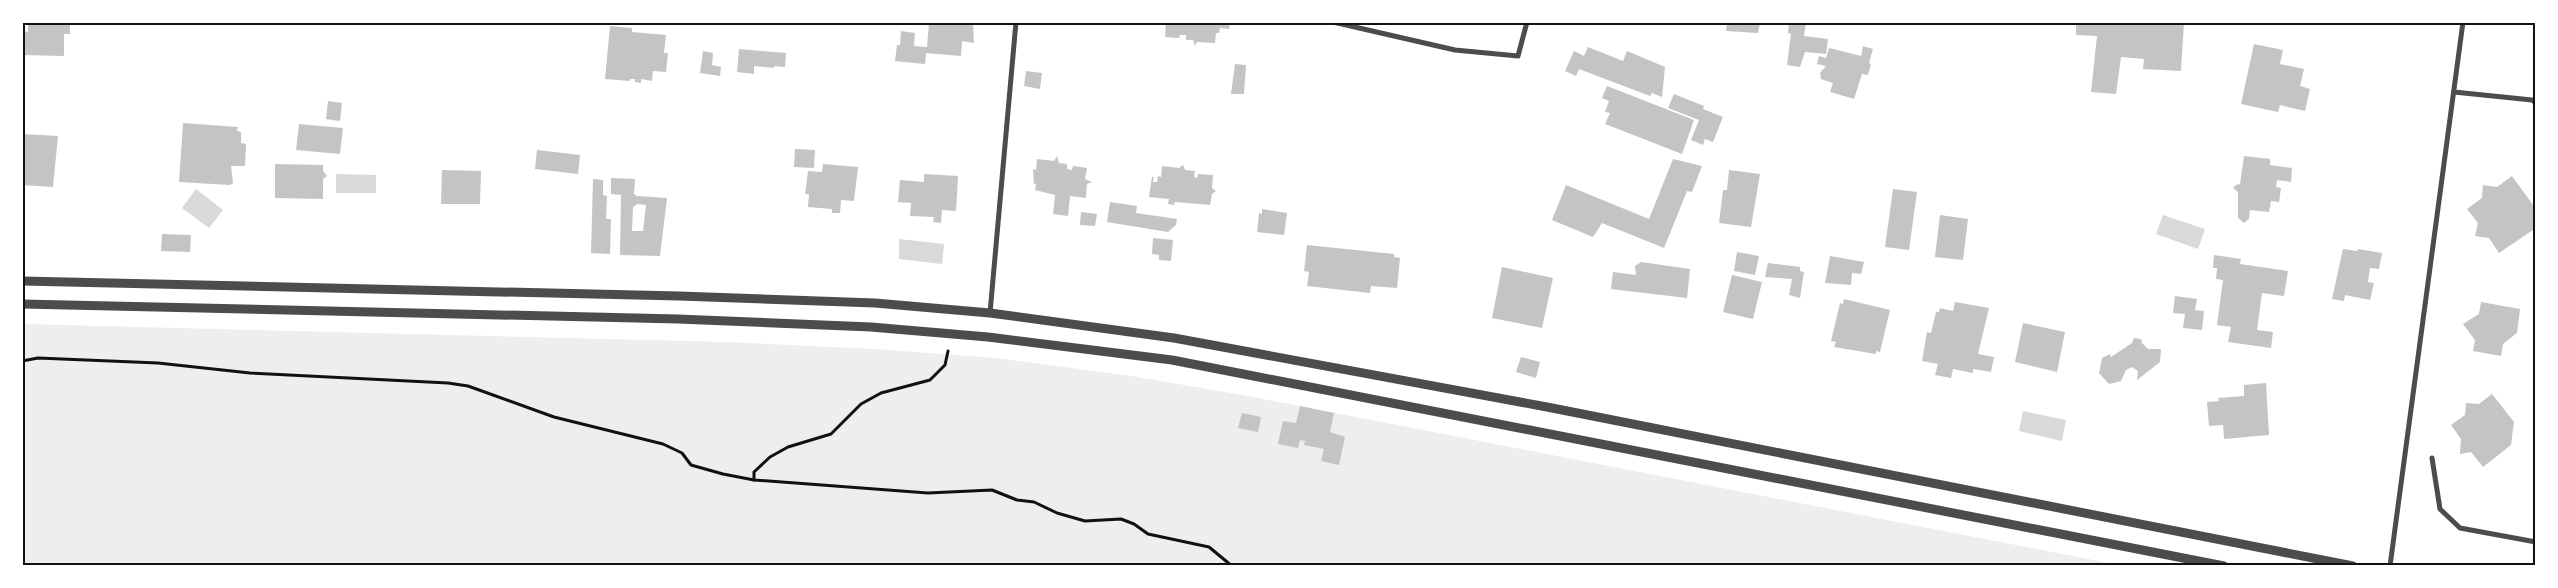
<svg xmlns="http://www.w3.org/2000/svg" width="2558" height="588" viewBox="0 0 2558 588" font-family="Quicksand,sans-serif">
  <style>
    .green { fill: #eee }
    .water { fill: #d9d9d9 }
    .building { fill: #c4c4c4; fill-rule: evenodd }
    .lines { fill: none; stroke-linecap: round; stroke-linejoin: round }
    .path { stroke: #111; stroke-width: 3 }
    .minor { stroke: #4c4c4c; stroke-width: 5 }
    .tertiary { stroke: #4c4c4c; stroke-width: 9 }
    .neatline { fill: none; stroke: #111; stroke-width: 2 }
  </style>
  <rect width="100%" height="100%" fill="#fff"/>
  <polygon class="green" points="23,324 727,342 875,349 996,358 1125,375 1243,395 2119,565 23,566"/>
  <g class="water">
    <polygon points="336,174 376,175 376,193 336,193"/>
    <polygon points="196,189 223,210 209,228 182,208"/>
    <polygon points="2163,215 2205,229 2198,249 2156,234"/>
    <polygon points="899,239 944,244 942,264 899,259"/>
    <polygon points="2023,411 2066,420 2062,441 2019,431"/>
  </g>
  <g class="building">
    <polygon points="28,22 70,22 70,34 64,34 64,56 22,55 22,31 28,32"/>
    <polygon points="929,22 973,22 974,43 962,41 961,56 926,53 925,64 895,61 897,45 900,45 901,31 915,33 914,46 927,47"/>
    <polygon points="1166,22 1230,22 1229,29 1220,28 1219,33 1216,33 1215,43 1197,42 1195,46 1193,40 1186,40 1186,35 1180,35 1179,38 1165,37"/>
    <polygon points="1727,22 1760,22 1758,33 1726,31"/>
    <polygon points="1789,22 1806,22 1804,36 1828,39 1826,54 1805,52 1800,67 1787,65 1791,34 1788,33"/>
    <polygon points="2076,22 2184,22 2181,71 2143,69 2144,59 2121,57 2116,94 2091,92 2097,36 2076,35"/>
    <polygon points="610,26 632,28 632,32 666,35 664,53 668,53 666,72 653,71 652,81 641,79 641,83 635,82 635,79 630,79 630,81 605,79"/>
    <polygon points="2254,44 2283,50 2280,64 2304,69 2300,86 2310,89 2305,111 2280,105 2278,112 2241,104"/>
    <polygon points="1863,46 1873,49 1869,63 1871,64 1868,75 1862,74 1854,99 1830,92 1833,83 1821,79 1820,73 1826,66 1817,64 1819,56 1826,58 1829,48 1861,56"/>
    <polygon points="1588,47 1623,61 1627,51 1665,67 1662,97 1652,93 1650,96 1579,69 1576,76 1565,71 1574,51 1584,56"/>
    <polygon points="739,49 786,53 785,67 774,66 774,68 754,66 754,74 737,72"/>
    <polygon points="703,51 713,53 712,65 721,67 720,76 700,73"/>
    <polygon points="1235,64 1246,65 1244,94 1231,94"/>
    <polygon points="1026,71 1042,73 1040,89 1024,86"/>
    <polygon points="1607,86 1694,120 1682,154 1605,124 1610,113 1605,112 1609,101 1602,98"/>
    <polygon points="1674,94 1704,106 1703,109 1723,117 1713,142 1705,139 1703,145 1691,140 1699,120 1668,108"/>
    <polygon points="328,101 342,103 340,121 326,119"/>
    <polygon points="183,123 238,127 237,131 241,132 241,143 246,144 245,166 231,166 233,183 230,185 179,182"/>
    <polygon points="299,124 343,128 340,154 296,150"/>
    <polygon points="22,134 58,136 53,187 22,185"/>
    <polygon points="795,149 815,150 814,168 794,167"/>
    <polygon points="537,150 580,155 578,174 535,169"/>
    <polygon points="1057,156 1059,163 1067,164 1067,169 1072,170 1073,166 1087,168 1085,179 1092,182 1087,184 1086,198 1070,196 1068,216 1053,214 1055,195 1035,190 1036,184 1034,184 1033,169 1036,170 1037,159 1054,161"/>
    <polygon points="2244,156 2270,159 2270,165 2292,168 2291,182 2277,180 2276,187 2281,188 2279,202 2271,201 2269,212 2250,210 2249,219 2244,223 2238,218 2238,192 2233,188 2236,185 2240,184"/>
    <polygon points="1673,159 1702,166 1692,192 1687,191 1664,248 1602,223 1593,237 1552,220 1566,185 1649,219"/>
    <polygon points="275,164 323,165 323,171 327,176 323,179 323,199 275,198"/>
    <polygon points="823,164 858,167 854,201 841,200 840,213 832,213 832,209 808,207 809,194 805,194 808,171 822,172"/>
    <polygon points="1183,165 1185,170 1195,171 1194,177 1197,178 1198,174 1213,175 1212,188 1216,191 1212,194 1210,205 1175,202 1174,205 1168,204 1169,199 1149,197 1152,177 1154,177 1153,182 1157,182 1158,176 1161,177 1162,166 1179,168"/>
    <polygon points="442,170 481,171 480,204 441,204"/>
    <polygon points="1729,170 1760,174 1751,227 1719,223 1723,190 1727,190"/>
    <polygon points="924,174 958,176 956,211 942,210 941,223 933,222 934,217 910,216 911,203 898,202 900,180 924,182"/>
    <polygon points="2512,176 2536,209 2536,228 2499,253 2489,238 2475,236 2478,223 2467,209 2482,198 2483,185 2497,187"/>
    <path d="M611,178l24,1 -1,15 3,2 30,2 -7,58 -40,-1 1,-60 -10,-1zM638,204l8,1 -3,26h-11l1,-24z"/>
    <polygon points="593,179 603,180 603,195 607,196 606,219 611,219 610,254 591,253"/>
    <polygon points="1893,189 1917,192 1909,250 1885,247"/>
    <polygon points="1110,202 1137,206 1136,213 1177,219 1176,225 1168,232 1107,222"/>
    <polygon points="1262,209 1287,213 1284,235 1257,232 1259,213 1262,214"/>
    <polygon points="1081,212 1097,214 1095,226 1080,225"/>
    <polygon points="1940,215 1968,219 1963,260 1935,257"/>
    <polygon points="162,234 191,235 190,252 161,251"/>
    <polygon points="1153,238 1173,240 1171,261 1159,260 1159,255 1152,254"/>
    <polygon points="1307,245 1394,254 1394,257 1400,258 1397,288 1371,286 1370,293 1307,286 1309,272 1304,271"/>
    <polygon points="2343,249 2357,251 2358,249 2382,253 2379,269 2370,268 2368,282 2374,283 2370,300 2345,295 2344,301 2332,299"/>
    <polygon points="1737,252 1759,256 1755,275 1734,271"/>
    <polygon points="2214,255 2241,259 2240,264 2288,271 2284,296 2262,293 2257,330 2273,332 2271,348 2228,342 2231,327 2217,325 2223,280 2216,279 2217,268 2213,268"/>
    <polygon points="1830,256 1864,262 1861,274 1852,273 1851,285 1825,283"/>
    <polygon points="1641,262 1690,269 1687,298 1611,289 1613,272 1636,275 1635,266"/>
    <polygon points="1768,263 1800,267 1800,271 1804,272 1800,298 1789,295 1792,279 1765,277"/>
    <polygon points="1502,267 1553,278 1542,328 1492,318"/>
    <polygon points="1732,275 1762,282 1753,319 1723,312"/>
    <polygon points="2175,296 2197,299 2195,310 2204,311 2202,330 2183,328 2185,314 2173,313"/>
    <polygon points="1844,299 1890,310 1880,352 1876,351 1876,354 1834,347 1836,342 1831,341 1840,303 1843,304"/>
    <polygon points="1955,302 1989,308 1978,354 1994,357 1991,372 1973,369 1973,373 1953,369 1951,378 1935,375 1938,364 1922,361 1927,332 1931,333 1936,312 1939,312 1940,308 1953,311"/>
    <polygon points="2481,302 2520,309 2517,333 2503,344 2501,356 2473,351 2475,340 2463,324 2479,314"/>
    <polygon points="2023,323 2065,332 2057,372 2015,362"/>
    <polygon points="2134,338 2141,339 2142,343 2148,349 2161,349 2160,362 2137,380 2138,371 2132,367 2126,370 2121,381 2109,384 2099,373 2102,358 2110,354 2111,357 2132,343"/>
    <polygon points="1521,357 1540,362 1536,378 1516,372"/>
    <polygon points="2266,383 2269,435 2224,439 2223,425 2209,426 2207,402 2219,401 2218,398 2244,396 2244,385"/>
    <polygon points="2492,394 2514,422 2511,445 2483,467 2471,452 2460,454 2461,439 2451,425 2465,415 2466,403 2479,404"/>
    <polygon points="1300,406 1334,413 1330,432 1345,437 1339,465 1321,461 1324,449 1304,445 1305,441 1300,440 1298,448 1278,444 1283,421 1296,423"/>
    <polygon points="1242,413 1261,417 1258,432 1238,428"/>
  </g>
  <g class="lines">
    <g class="path">
      <polyline points="22,361 38,358 158,363 250,373 448,383 468,386 554,417 663,444 682,453 691,465 723,474 754,480 928,493 992,490 1017,500 1034,502 1057,513 1085,521 1121,519 1134,524 1148,534 1209,547 1232,566"/>
      <polyline points="754,480 754,472 770,457 788,447 831,434 861,404 881,393 930,380 945,365 948,351"/>
    </g>
    <g class="minor">
      <polyline points="1333,22 1455,50 1518,56 1527,22"/>
      <polyline points="2454,92 2532,100 2536,103"/>
      <polyline points="990,313 1016,22"/>
      <polyline points="2432,458 2440,509 2460,528 2536,542"/>
      <polyline points="2390,566 2463,22"/>
    </g>
    <g class="tertiary">
      <polyline points="22,281 679,296 875,303 990,313 1174,338 1547,407 2353,566"/>
      <polyline points="22,304 678,319 871,327 988,337 1172,360 2224,566"/>
    </g>
  </g>
  <rect width="2558" height="588" fill="none" stroke="#ffffff" stroke-width="48"/>
  <rect x="24" y="24" width="2510" height="540" class="neatline"/>
</svg>
